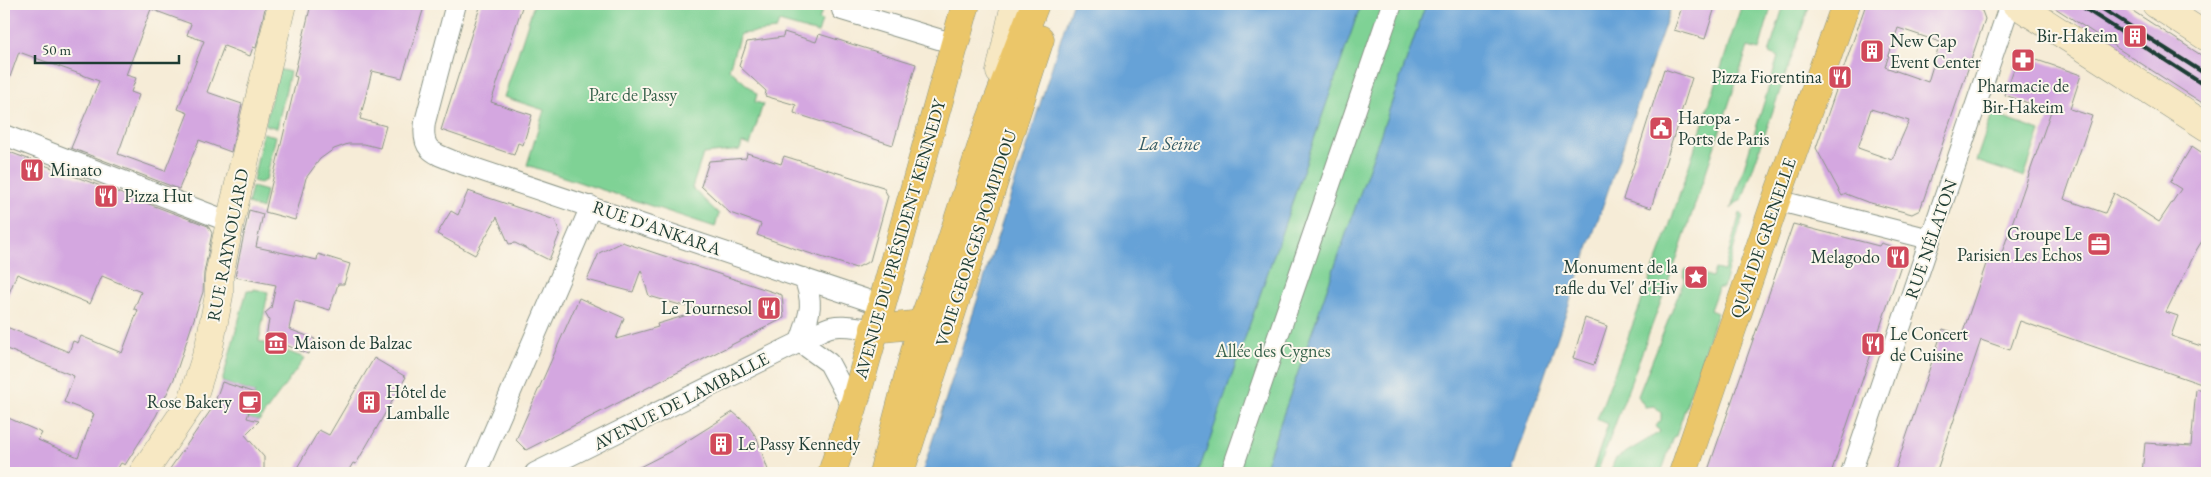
<svg xmlns="http://www.w3.org/2000/svg" width="2211" height="477" viewBox="0 0 2211 477" font-family="'EB Garamond',serif">
  <style>
    .green { fill: #7fd295; stroke: #4f8864 }
    .water { fill: #66a2d7; stroke: #427086 }
    .building { fill: #d4a7e0; fill-rule: evenodd }
    .lines { fill: none; stroke-linecap: round; stroke-linejoin: round }
    .street-casing { stroke: #8a9486; stroke-width: 22 }
    .secondary-casing { stroke: #8a9486; stroke-width: 29 }
    .primary-casing { stroke: #8a9486; stroke-width: 29 }
    .street { stroke: #fff; stroke-width: 20 }
    .secondary { stroke: #f7e8c3; stroke-width: 28 }
    .primary { stroke: #ebc669; stroke-width: 28 }
    .rail { stroke: #1f3d34; stroke-width: 4 }
    .labels { text-anchor: middle; stroke-width: 4; stroke-linejoin: round; paint-order: stroke }
    .poi-label { font-size: 18px; fill: #1f3d34; stroke: #fbf7ec; text-anchor: start }
    .park-label { font-size: 18px; fill: #37624c; stroke: #fbf7ec }
    .street-label { font-size: 18px; fill: #1f3d34; stroke: #fbf7ec }
    .water-label { font-size: 19px; font-style: italic; fill: #345b65; stroke: #fbf7ec }
  </style>
  <rect width="100%" height="100%" fill="#fbf7ec"/>
  <filter id="ink" filterUnits="userSpaceOnUse"><feTurbulence type="fractalNoise" baseFrequency=".02" numOctaves="2"/><feDisplacementMap in="SourceGraphic" scale="10" xChannelSelector="R" yChannelSelector="G"/><feConvolveMatrix kernelMatrix="1 2 1 2 8 2 1 2 1" color-interpolation-filters="sRGB"/></filter>
  <filter id="wash" filterUnits="userSpaceOnUse"><feTurbulence type="fractalNoise" baseFrequency=".0096" numOctaves="4" result="noise"/><feDisplacementMap in="SourceGraphic" scale="20" xChannelSelector="R" yChannelSelector="G"/><feGaussianBlur stdDeviation="1.12" result="paint"/><feColorMatrix in="noise" values="0 0 0 0 0 0 0 0 0 0 0 0 0 0 0 0 0 1.4 0 .05"/><feComposite in="paint" operator="in"/></filter>
  <g filter="url(#wash)">
    <rect width="100%" height="100%" fill="#f6ecd7"/>
    <g class="green">
      <polygon points="534,4 824,4 819,20 822,21 818,33 779,22 776,30 740,34 729,69 757,94 755,102 763,104 750,145 742,143 740,150 703,154 692,188 719,214 715,227 527,165 544,110 504,97"/>
      <polygon points="1361,4 1426,4 1263,473 1198,473"/>
      <polygon points="1742,4 1772,4 1759,50 1748,47 1676,261 1597,473 1592,473 1608,424 1597,419 1665,239"/>
      <polygon points="1784,4 1810,4 1742,200 1736,203 1731,209 1778,57 1769,53"/>
      <polygon points="278,69 290,72 277,128 265,125"/>
      <polygon points="1992,114 2040,131 2024,177 1976,161"/>
      <polygon points="263,133 276,136 266,180 260,183 253,181"/>
      <polygon points="252,187 266,191 262,209 248,204"/>
      <polygon points="1740,213 1743,215 1723,288 1718,288 1710,310 1717,313 1676,436 1674,436 1661,473 1610,473 1615,459 1660,432 1656,426 1661,420 1661,413 1655,406 1645,407 1638,396 1685,278 1683,276 1686,269 1692,271 1690,278 1698,281 1702,274 1712,277 1715,269 1724,271"/>
      <polygon points="254,289 268,292 259,341 305,358 259,421 247,418 255,393 222,382 247,290 253,291"/>
    </g>
    <g class="water">
      <polygon points="1072,4 1361,4 1198,473 922,473"/>
      <polygon points="1426,4 1672,4 1511,473 1263,473"/>
    </g>
    <g id="blocks">
      <g class="building">
        <path d="M4,4h262l-10,44 -3,-1 -3,9 -26,-10 -17,46 35,12 -11,48 -32,-12 -20,49 -108,-41 28,-67 -80,-29 -13,36h-2zM151,9l40,15 -4,11 17,6 -26,68 10,4 -23,58 -47,-17 21,-59 -8,-3 5,-14 -10,-3z"/>
        <polygon points="311,4 425,4 402,78 372,71 360,119 386,126 380,148 364,144 348,144 334,149 320,159 306,178 295,220 265,212 297,77 294,76"/>
        <polygon points="481,4 523,4 491,102 532,115 523,145 518,143 514,155 441,130"/>
        <polygon points="1683,4 1716,4 1705,39 1674,30"/>
        <path d="M1866,4h105l11,7 3,8 -65,191 -8,4 -45,-12 -21,-8 -4,2 -26,-48zM1898,28l42,14 -12,40 -43,-15zM1871,109l38,12 -17,39 -34,-12z"/>
        <polygon points="2049,4 2122,4 2207,59 2207,106"/>
        <polygon points="784,32 816,42 819,34 916,64 893,145 794,113 796,105 765,96 766,91 739,66 747,42 783,37"/>
        <polygon points="2019,54 2081,75 2070,109 2092,116 2064,199 2105,213 2114,193 2159,222 2181,189 2170,182 2192,146 2207,156 2207,233 2197,249 2166,312 2178,316 2171,336 2207,348 2207,386 2020,321 2010,350 1981,340 1936,473 1894,473 1943,329 1962,335 1989,255 2000,258 2051,111 2005,95"/>
        <polygon points="1664,69 1692,78 1651,208 1623,199"/>
        <polygon points="4,150 208,226 212,233 204,273 203,292 174,379 156,416 125,465 121,463 115,473 4,473 4,416 42,433 38,440 78,457 94,414 64,402 74,376 4,348 4,326 69,352 73,341 78,343 81,336 122,353 138,310 134,309 141,292 102,276 90,304 17,274 4,305"/>
        <polygon points="747,153 781,164 784,156 883,187 888,196 870,261 856,268 796,249 757,235 761,224 730,213 701,186 709,161 746,158"/>
        <polygon points="468,191 555,220 560,233 549,260 515,243 509,244 497,217 475,255 437,234 451,211 458,215"/>
        <polygon points="249,210 263,214 256,247 317,260 318,254 350,264 344,284 338,284 330,310 295,300 289,329 315,339 308,354 266,337 269,320 265,313 271,308 276,285 235,277"/>
        <polygon points="1793,224 1879,246 1881,243 1897,248 1903,259 1831,473 1707,473"/>
        <polygon points="622,242 782,295 784,318 526,450 516,440 579,298 624,318 616,339 658,327 657,324 701,311 649,296 641,270 633,292 587,280 599,253"/>
        <polygon points="1585,318 1607,326 1594,365 1573,358"/>
        <polygon points="374,358 406,377 356,464 353,463 347,473 294,473 319,430 329,435"/>
        <polygon points="222,382 255,393 247,418 259,421 245,435 264,457 264,472 167,473 213,407"/>
        <polygon points="2196,389 2207,389 2207,473 2142,473 2145,443 2191,446"/>
        <polygon points="733,412 747,424 757,438 769,473 628,473 671,451"/>
      </g>
    </g>
  </g>
  <g filter="url(#ink)">
    <use href="#blocks" fill-opacity="0" stroke="#8a9486" stroke-width="1"/>
    <g class="lines">
      <g class="street-casing">
        <g id="street">
          <path d="M456,4l-31,118c-4,29 8,31 31,40l426,143"/>
          <polyline points="842,10 955,44"/>
          <polyline points="4,135 230,222"/>
          <polyline points="1776,200 1930,239"/>
          <path d="M804,278c11,28 5,37 -4,64l29,21 24,45"/>
          <polyline points="476,473 591,206"/>
          <path d="M535,473l265,-131c36,-21 34,-17 74,-13"/>
          <polyline points="1231,473 1392,4"/>
          <polyline points="1851,473 2010,4"/>
        </g>
      </g>
      <g class="secondary-casing">
        <g id="secondary">
          <polyline points="2016,4 2207,127"/>
          <polyline points="2156,4 2207,37"/>
          <polyline points="1000,72 1015,4"/>
          <polyline points="143,473 192,401 209,347 219,295 219,276 230,222 282,4"/>
        </g>
      </g>
      <g class="primary-casing">
        <g id="primary">
          <polyline points="874,329 922,324"/>
          <polyline points="901,469 1040,39"/>
          <polyline points="832,473 853,408 966,4"/>
          <polyline points="883,473 922,324 944,264 986,132 1035,4"/>
          <polyline points="1683,473 1776,200 1846,4"/>
        </g>
      </g>
      <use href="#street" class="street"/>
      <use href="#secondary" class="secondary"/>
      <use href="#primary" class="primary"/>
      <g class="rail">
        <polyline points="2078,4 2207,87"/>
        <polyline points="2095,4 2207,75"/>
      </g>
    </g>
  </g>
  <defs>
    <g id="building-square" transform="scale(1.25)"><rect x="-9" y="-9" width="18" height="18" rx="4" fill="#d1495b" stroke="#fbf7ec"/><path d="M-4-6H4V6H1V3H-1V6H-4ZM-2.5-4.3h1.7v1.8h-1.7ZM.8-4.3h1.7v1.8H.8ZM-2.5-1h1.7V.8h-1.7ZM.8-1h1.7V.8H.8Z" fill="#fff"/></g>
    <g id="pharmacy-square" transform="scale(1.25)"><rect x="-9" y="-9" width="18" height="18" rx="4" fill="#d1495b" stroke="#fbf7ec"/><path d="M-2-6h4v4h4v4h-4v4h-4v-4h-4v-4h4Z" fill="#fff"/></g>
    <g id="restaurant-square" transform="scale(1.25)"><rect x="-9" y="-9" width="18" height="18" rx="4" fill="#d1495b" stroke="#fbf7ec"/><path d="M-5-6h1v4h1v-4h1v4h1v-4h1v5L-1.5 .5V6h-2V.5L-5-1ZM5-6V6H3V1.5H1.5Q1.5-4 5-6Z" fill="#fff"/></g>
    <g id="civic-square" transform="scale(1.25)"><rect x="-9" y="-9" width="18" height="18" rx="4" fill="#d1495b" stroke="#fbf7ec"/><path d="M-.6-6.5H3V-4.5H.6V-3L4-1V1h2V6H-6V1h2V-1L-.6-3ZM-1.2 2.5V6h2.4V2.5Z" fill="#fff"/></g>
    <g id="office-square" transform="scale(1.25)"><rect x="-9" y="-9" width="18" height="18" rx="4" fill="#d1495b" stroke="#fbf7ec"/><path d="M-6-3h4V-5.5h4V-3h4V5H-6ZM-1-4.5V-3h2v-1.5ZM-6 0V1H6V0Z" fill="#fff"/></g>
    <g id="sight-square" transform="scale(1.25)"><rect x="-9" y="-9" width="18" height="18" rx="4" fill="#d1495b" stroke="#fbf7ec"/><path d="M0-6L1.8-2.2L6-1.7L2.9 1.2L3.7 5.4L0 3.3L-3.7 5.4L-2.9 1.2L-6-1.7L-1.8-2.2Z" fill="#fff"/></g>
    <g id="museum-square" transform="scale(1.25)"><rect x="-9" y="-9" width="18" height="18" rx="4" fill="#d1495b" stroke="#fbf7ec"/><path d="M0-6L6-3V-2H-6V-3ZM-5-1h2V3h-2ZM-1-1h2V3h-2ZM3-1h2V3H3ZM-6 4H6V6H-6Z" fill="#fff"/></g>
    <g id="cafe-square" transform="scale(1.25)"><rect x="-9" y="-9" width="18" height="18" rx="4" fill="#d1495b" stroke="#fbf7ec"/><path d="M-5.5-4.5H6V0H3Q3 3.5 0 3.5H-2.5Q-5.5 3.5-5.5 0ZM3-3.2v2h1.7v-2ZM-6 4.5H4V6H-6Z" fill="#fff"/></g>
  </defs>
  <g fill-rule="evenodd">
    <use href="#building-square" x="2135" y="36"/>
    <use href="#building-square" x="1872" y="51"/>
    <use href="#pharmacy-square" x="2023" y="60"/>
    <use href="#restaurant-square" x="1840" y="77"/>
    <use href="#civic-square" x="1661" y="128"/>
    <use href="#restaurant-square" x="32" y="170"/>
    <use href="#restaurant-square" x="106" y="196"/>
    <use href="#office-square" x="2099" y="244"/>
    <use href="#restaurant-square" x="1898" y="257"/>
    <use href="#sight-square" x="1696" y="277"/>
    <use href="#restaurant-square" x="769" y="308"/>
    <use href="#museum-square" x="276" y="343"/>
    <use href="#restaurant-square" x="1873" y="344"/>
    <use href="#cafe-square" x="250" y="402"/>
    <use href="#building-square" x="369" y="402"/>
    <use href="#building-square" x="721" y="444"/>
  </g>
  <g class="labels">
    <g class="poi-label">
      <text x="2118" y="42" text-anchor="end">Bir-Hakeim</text>
      <text x="1890" y="47">New Cap<tspan x="1890" dy="21">Event Center</tspan></text>
      <text x="1822" y="83" text-anchor="end">Pizza Fiorentina</text>
      <text x="2023" y="92" text-anchor="middle">Pharmacie de<tspan x="2023" dy="21">Bir-Hakeim</tspan></text>
      <text x="1678" y="124">Haropa -<tspan x="1678" dy="21">Ports de Paris</tspan></text>
      <text x="50" y="176">Minato</text>
      <text x="124" y="202">Pizza Hut</text>
      <text x="2082" y="240" text-anchor="end">Groupe Le<tspan x="2082" dy="21">Parisien Les Echos</tspan></text>
      <text x="1880" y="263" text-anchor="end">Melagodo</text>
      <text x="1678" y="273" text-anchor="end">Monument de la<tspan x="1678" dy="21">rafle du Vel' d'Hiv</tspan></text>
      <text x="752" y="314" text-anchor="end">Le Tournesol</text>
      <text x="1890" y="340">Le Concert<tspan x="1890" dy="21">de Cuisine</tspan></text>
      <text x="294" y="349">Maison de Balzac</text>
      <text x="386" y="398">Hôtel de<tspan x="386" dy="21">Lamballe</tspan></text>
      <text x="232" y="408" text-anchor="end">Rose Bakery</text>
      <text x="738" y="450">Le Passy Kennedy</text>
    </g>
    <g class="park-label">
      <text x="633" y="101">Parc de Passy</text>
      <text x="1273" y="357">Allée des Cygnes</text>
    </g>
    <g class="street-label">
      <text transform="translate(657 228) rotate(19)" y="6">RUE D'ANKARA</text>
      <text transform="translate(976 238) rotate(-72)" y="6">VOIE GEORGES POMPIDOU</text>
      <text transform="translate(1763 238) rotate(-71)" y="6">QUAI DE GRENELLE</text>
      <text transform="translate(900 239) rotate(-74)" y="6">AVENUE DU PRÉSIDENT KENNEDY</text>
      <text transform="translate(1931 239) rotate(-71)" y="6">RUE NÉLATON</text>
      <text transform="translate(228 245) rotate(-79)" y="6">RUE RAYNOUARD</text>
      <text transform="translate(681 401) rotate(-27)" y="6">AVENUE DE LAMBALLE</text>
    </g>
    <g class="water-label">
      <text x="1169" y="150">La Seine</text>
    </g>
  </g>
  <rect width="2211" height="477" fill="none" stroke="#fbf7ec" stroke-width="20"/>
  <path d="M35 55v8h144v-8" fill="none" stroke="#1f3d34" stroke-width="2.5"/>
  <text x="42" y="55" font-size="15" fill="#1f3d34" stroke="#fbf7ec" stroke-width="4" paint-order="stroke">50 m</text>
</svg>
